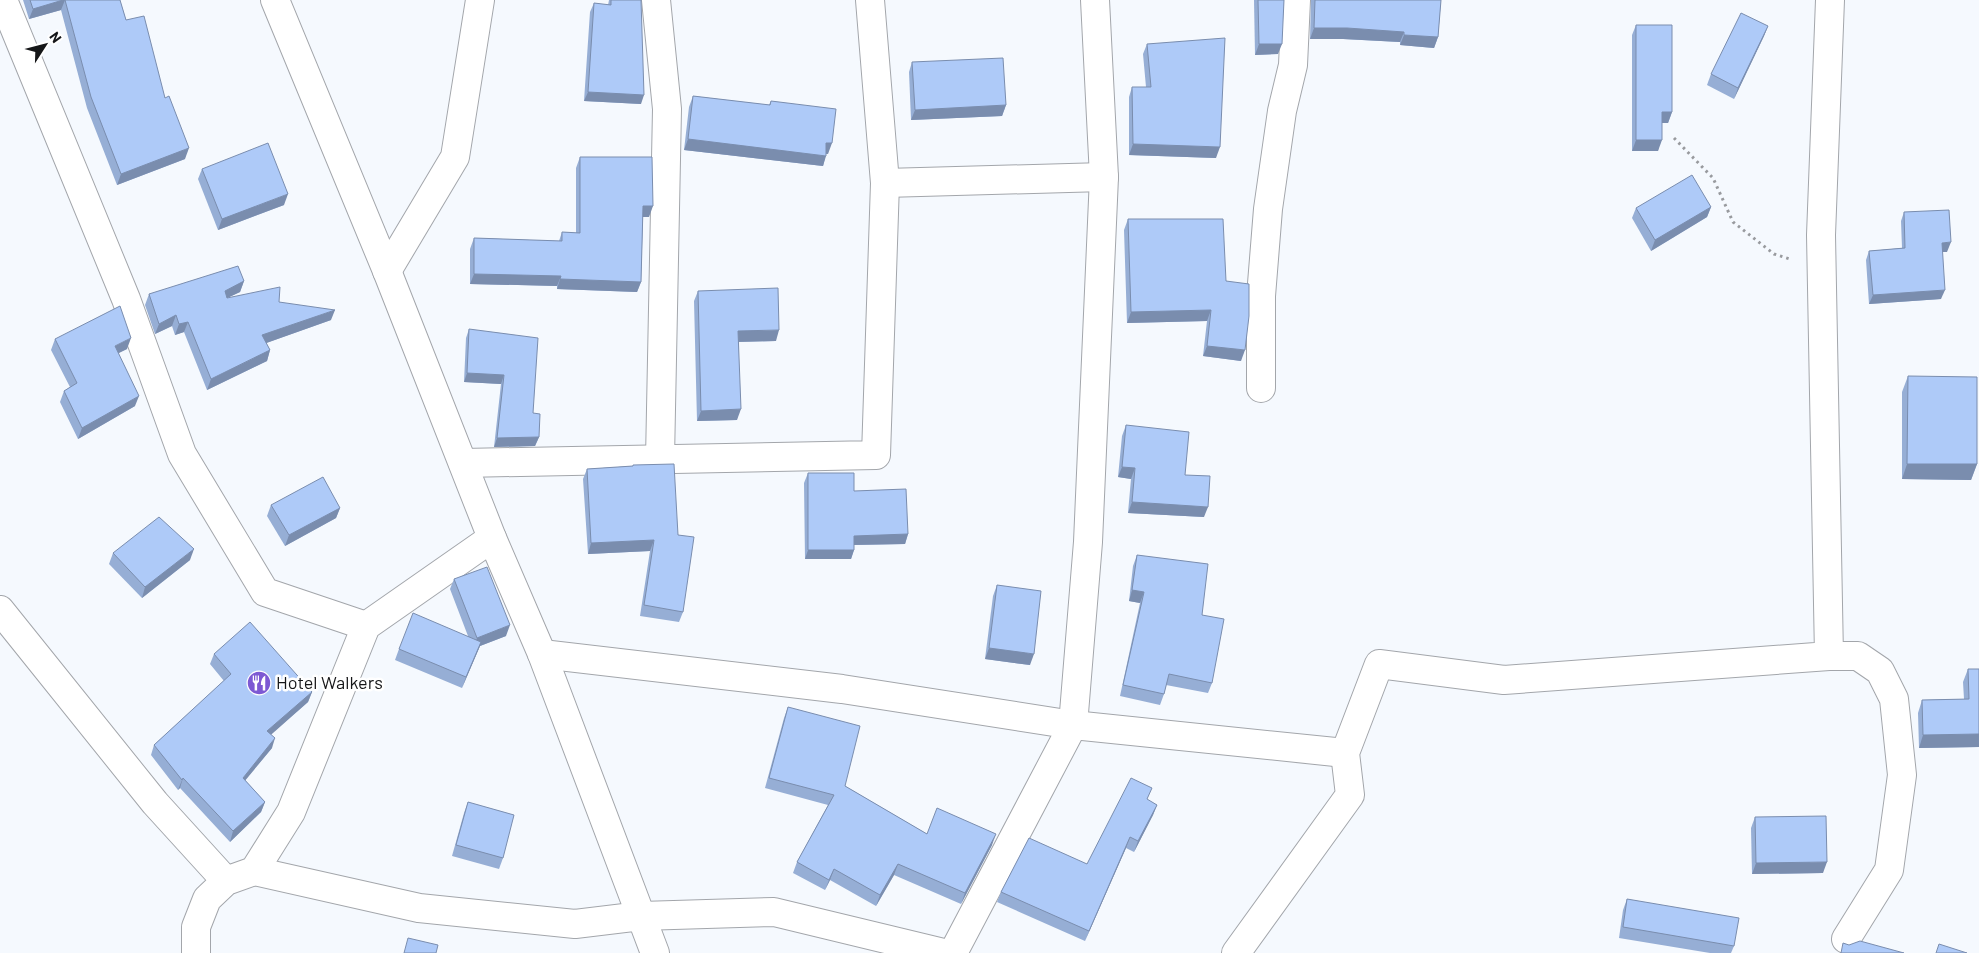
<svg xmlns="http://www.w3.org/2000/svg" width="1979" height="953" viewBox="0 0 1979 953" font-family="Barlow,sans-serif">
  <style>
    .lines { fill: none; stroke-linecap: round; stroke-linejoin: round }
    .street-casing { stroke: #a3a6ab; stroke-width: 30 }
    .path { stroke: #989a9e; stroke-width: 3; stroke-dasharray: 2.5 4; stroke-linecap: butt }
    .street { stroke: #fff; stroke-width: 28 }
    .wall { fill: #96aed5 }
    .shaded-wall { fill: #7a8dae }
    .building { fill: #aecaf8; stroke: #7a8dae }
    .labels { text-anchor: middle; stroke-width: 5; stroke-linejoin: round; paint-order: stroke }
    .poi-label { font-size: 18px; fill: #151618; stroke: #fff; text-anchor: start }
  </style>
  <rect width="100%" height="100%" fill="#f5f9fe"/>
  <g class="lines">
    <g class="street-casing">
      <g id="street">
        <polyline points="3,0 126,299 182,454 265,592 366,626"/>
        <polyline points="656,0 667,109 660,459"/>
        <polyline points="885,183 1104,177"/>
        <polyline points="387,271 455,157 480,0"/>
        <polyline points="1261,388 1261,296 1268,209 1282,111 1293,65 1296,0"/>
        <polyline points="463,463 876,455 885,183 870,0"/>
        <polyline points="492,538 542,654 641,916 774,912 944,953"/>
        <polyline points="0,610 155,803 226,881"/>
        <polyline points="542,654 842,689 1073,725 1345,753"/>
        <polyline points="1829,656 1858,656 1880,671 1894,699 1902,775 1889,870 1846,939"/>
        <polyline points="254,871 419,908 575,924 641,916 655,953"/>
        <polyline points="196,953 196,927 207,899 226,881 254,871 291,812 366,626 492,538 387,271 275,0"/>
        <polyline points="953,953 1073,725 1088,542 1104,177 1095,0"/>
        <polyline points="1236,953 1350,795 1345,753 1379,664 1504,680 1829,656 1821,235 1830,0"/>
      </g>
    </g>
    <polyline class="path" points="1674,138 1713,178 1733,222 1774,254 1790,259"/>
    <use href="#street" class="street"/>
  </g>
  <g class="wall">
    <polygon points="23,0 120,0 126,20 165,98 185,159 117,185 87,108 61,10 29,19"/>
    <polygon points="609,0 641,0 641,104 584,101 590,12 594,3 608,5"/>
    <polygon points="1254,0 1284,0 1278,54 1255,55"/>
    <polygon points="1311,0 1441,0 1438,37 1434,48 1400,45 1400,42 1343,39 1310,39"/>
    <polygon points="1636,25 1672,112 1668,123 1662,123 1658,151 1632,151 1632,35"/>
    <polygon points="1768,26 1764,36 1734,99 1707,85 1711,74"/>
    <polygon points="1147,44 1216,158 1129,155 1129,97 1132,87 1146,87 1143,54"/>
    <polygon points="912,62 1006,105 1002,116 911,120 909,72"/>
    <polygon points="693,96 769,105 771,101 828,154 826,154 823,166 684,150 689,107"/>
    <polygon points="580,157 649,217 643,217 641,282 637,292 557,289 557,286 470,284 470,249 474,238 559,241 562,232 576,233 576,168"/>
    <polygon points="202,169 284,205 218,230 198,179"/>
    <polygon points="1711,207 1707,217 1651,251 1632,218 1636,208"/>
    <polygon points="1904,212 1947,252 1942,252 1941,299 1869,304 1866,260 1869,251 1902,248 1901,221"/>
    <polygon points="1128,219 1226,281 1241,361 1203,356 1207,321 1127,323 1124,230"/>
    <polygon points="244,281 240,292 227,298 279,302 331,320 266,343 270,350 267,361 207,390 184,332 175,335 172,326 155,334 145,305 149,294"/>
    <polygon points="698,291 776,341 739,342 737,420 697,421 694,301"/>
    <polygon points="469,329 533,413 539,437 535,446 494,447 501,384 464,382 466,338"/>
    <polygon points="55,339 127,349 118,353 135,406 78,439 60,402 64,391 70,387 51,350"/>
    <polygon points="1908,376 1977,464 1971,480 1902,479 1902,392"/>
    <polygon points="1126,425 1185,475 1204,517 1128,513 1131,479 1118,477 1122,436"/>
    <polygon points="633,465 683,612 679,622 640,616 650,551 588,554 583,479 587,469 633,466"/>
    <polygon points="808,473 854,491 908,534 905,544 854,545 854,550 851,559 805,559 804,483"/>
    <polygon points="271,505 340,508 336,518 285,546 267,516"/>
    <polygon points="113,553 190,560 142,598 109,564"/>
    <polygon points="1137,555 1202,615 1212,683 1208,693 1166,685 1164,694 1160,705 1120,696 1140,603 1129,601 1133,566"/>
    <polygon points="454,579 506,636 480,646 462,688 395,660 399,649 468,636 450,589"/>
    <polygon points="997,585 1030,665 985,659 993,596"/>
    <polygon points="214,654 312,692 308,702 271,734 272,748 245,780 265,802 261,812 230,842 180,788 178,790 151,755 154,745 224,681 210,664"/>
    <polygon points="1968,669 1979,747 1919,748 1918,713 1922,700 1964,699 1963,682"/>
    <polygon points="788,707 845,786 927,834 992,845 961,904 894,875 876,906 830,880 825,890 793,873 797,862 828,805 765,788 784,718"/>
    <polygon points="1147,800 1157,805 1153,815 1134,852 1126,848 1085,941 997,902 1001,892 1087,864"/>
    <polygon points="468,802 503,858 499,869 452,856 464,813"/>
    <polygon points="1755,817 1823,873 1752,874 1751,828"/>
    <polygon points="1627,899 1734,946 1731,953 1710,953 1619,938 1623,910"/>
  </g>
  <g class="shaded-wall">
    <polygon points="63,0 65,0 61,10 29,19 33,9"/>
    <polygon points="1768,26 1764,36 1734,99 1738,88"/>
    <polygon points="1314,28 1347,28 1404,32 1400,42 1343,39 1310,39"/>
    <polygon points="1404,35 1438,37 1434,48 1400,45"/>
    <polygon points="1259,44 1282,44 1278,54 1255,55"/>
    <polygon points="588,92 644,95 641,104 584,101"/>
    <polygon points="1006,105 1002,116 911,120 915,110"/>
    <polygon points="1662,112 1672,112 1668,123 1658,123"/>
    <polygon points="688,139 826,156 823,166 684,150"/>
    <polygon points="1636,140 1662,140 1658,151 1632,151"/>
    <polygon points="826,143 832,143 828,154 822,153"/>
    <polygon points="1133,144 1220,147 1216,158 1129,155"/>
    <polygon points="189,148 185,159 117,185 121,174"/>
    <polygon points="288,194 284,205 218,230 222,219"/>
    <polygon points="643,206 653,206 649,217 639,217"/>
    <polygon points="1711,207 1707,217 1651,251 1655,240"/>
    <polygon points="1951,242 1947,252 1938,252 1942,243"/>
    <polygon points="474,274 561,276 557,286 470,284"/>
    <polygon points="560,279 641,282 637,292 557,289"/>
    <polygon points="244,281 240,292 221,301 225,291"/>
    <polygon points="1945,290 1941,299 1869,304 1873,295"/>
    <polygon points="335,310 331,320 258,346 262,335"/>
    <polygon points="1211,310 1207,321 1127,323 1131,312"/>
    <polygon points="176,315 172,326 155,334 159,324"/>
    <polygon points="188,322 184,332 175,335 179,324"/>
    <polygon points="779,330 776,341 734,342 738,331"/>
    <polygon points="131,338 127,349 111,357 115,346"/>
    <polygon points="1207,346 1245,350 1241,361 1203,356"/>
    <polygon points="270,350 267,361 207,390 211,379"/>
    <polygon points="467,373 504,375 501,384 464,382"/>
    <polygon points="139,396 135,406 78,439 82,428"/>
    <polygon points="741,409 737,420 697,421 701,411"/>
    <polygon points="539,437 535,446 494,447 497,438"/>
    <polygon points="1907,464 1977,464 1971,480 1902,479"/>
    <polygon points="1122,467 1135,468 1131,479 1118,477"/>
    <polygon points="1132,502 1208,507 1204,517 1128,513"/>
    <polygon points="340,508 336,518 285,546 289,535"/>
    <polygon points="908,534 905,544 851,545 854,536"/>
    <polygon points="654,540 650,551 588,554 591,543"/>
    <polygon points="194,549 190,560 142,598 145,587"/>
    <polygon points="808,550 854,550 851,559 805,559"/>
    <polygon points="1132,590 1144,592 1140,603 1129,601"/>
    <polygon points="510,625 506,636 480,646 462,688 466,677 473,649 477,638"/>
    <polygon points="989,648 1034,654 1030,665 985,659"/>
    <polygon points="312,692 308,702 264,741 267,731"/>
    <polygon points="1979,734 1979,747 1919,748 1923,735"/>
    <polygon points="275,738 272,748 239,788 243,778"/>
    <polygon points="183,778 180,788 178,790 182,780"/>
    <polygon points="265,802 261,812 230,842 233,831"/>
    <polygon points="1157,805 1153,815 1134,852 1138,841"/>
    <polygon points="996,834 992,845 961,904 965,893"/>
    <polygon points="1130,837 1126,848 1085,941 1089,931"/>
    <polygon points="1827,862 1823,873 1752,874 1756,863"/>
    <polygon points="898,864 894,875 876,906 880,895"/>
    <polygon points="834,869 830,880 825,890 829,880"/>
  </g>
  <g class="building">
    <polygon points="30,0 63,0 33,9"/>
    <polygon points="65,0 120,0 126,20 144,16 165,98 169,96 189,148 121,174 91,97"/>
    <polygon points="611,0 641,0 644,95 588,92 594,3 611,5"/>
    <polygon points="1258,0 1284,0 1282,44 1259,44"/>
    <polygon points="1315,0 1441,0 1438,37 1404,35 1404,32 1347,28 1314,28"/>
    <polygon points="1741,13 1768,26 1738,88 1711,74"/>
    <polygon points="1636,25 1672,25 1672,112 1662,112 1662,140 1636,140"/>
    <polygon points="1225,38 1220,147 1133,144 1132,87 1151,87 1147,44"/>
    <polygon points="1003,58 1006,105 915,110 912,62"/>
    <polygon points="693,96 770,105 771,101 836,109 832,143 826,143 826,156 688,139"/>
    <polygon points="268,143 288,194 222,219 202,169"/>
    <polygon points="580,157 652,157 653,206 643,206 641,282 560,279 561,276 474,274 474,238 562,241 562,232 580,233"/>
    <polygon points="1692,175 1711,207 1655,240 1636,208"/>
    <polygon points="1949,210 1951,242 1942,243 1945,290 1873,295 1869,251 1905,248 1904,212"/>
    <polygon points="1128,219 1223,219 1226,281 1249,284 1249,316 1245,350 1207,346 1211,310 1131,312"/>
    <polygon points="238,266 244,281 225,291 227,298 280,287 279,302 335,310 262,335 270,350 211,379 188,322 179,324 176,315 159,324 149,294"/>
    <polygon points="778,288 779,330 738,331 741,409 701,411 698,291"/>
    <polygon points="120,306 131,338 115,346 139,396 82,428 64,391 77,383 55,339"/>
    <polygon points="469,329 538,338 533,413 540,414 539,437 497,438 504,375 467,373"/>
    <polygon points="1908,376 1977,377 1977,464 1907,464"/>
    <polygon points="1126,425 1189,432 1185,475 1210,476 1208,507 1132,502 1135,468 1122,467"/>
    <polygon points="674,464 678,535 694,537 683,612 644,605 654,540 591,543 587,469 633,466 633,465"/>
    <polygon points="808,473 854,473 854,491 906,489 908,534 854,536 854,550 808,550"/>
    <polygon points="323,477 340,508 289,535 271,505"/>
    <polygon points="159,517 194,549 145,587 113,553"/>
    <polygon points="1137,555 1208,564 1202,615 1224,619 1212,683 1169,674 1164,694 1123,685 1144,592 1132,590"/>
    <polygon points="487,567 510,625 477,638 454,579"/>
    <polygon points="997,585 1041,591 1034,654 989,648"/>
    <polygon points="413,613 481,642 466,677 399,649"/>
    <polygon points="250,622 312,692 267,731 275,738 243,778 265,802 233,831 183,778 182,780 154,745 231,674 214,654"/>
    <polygon points="1968,669 1979,669 1979,734 1923,735 1922,700 1969,699"/>
    <polygon points="788,707 860,726 845,786 927,834 937,808 996,834 965,893 898,864 880,895 834,869 829,880 797,862 834,795 769,778"/>
    <polygon points="1131,778 1152,788 1147,799 1157,805 1138,841 1130,837 1089,931 1001,892 1029,838 1087,864"/>
    <polygon points="468,802 514,815 503,858 456,845"/>
    <polygon points="1826,816 1827,862 1756,863 1755,817"/>
    <polygon points="1627,899 1739,918 1734,946 1623,927"/>
    <polygon points="408,938 438,945 436,953 404,953"/>
    <polygon points="1860,941 1904,953 1841,953 1843,943 1849,945"/>
    <polygon points="1939,944 1967,953 1936,953"/>
  </g>
  <defs>
    <g id="restaurant-disc" transform="scale(1.25)"><circle r="9.5" fill="#7d59d3" stroke="#fff"/><path d="M-5-6h1v4h1v-4h1v4h1v-4h1v5L-1.5 .5V6h-2V.5L-5-1ZM5-6V6H3V1.5H1.5Q1.5-4 5-6Z" fill="#fff"/></g>
  </defs>
  <g fill-rule="evenodd">
    <use href="#restaurant-disc" x="259" y="683"/>
  </g>
  <g class="labels">
    <g class="poi-label">
      <text x="276" y="689">Hotel Walkers</text>
    </g>
  </g>
  <g transform="translate(45 45) rotate(54)" stroke="#ffffff" stroke-width="4" paint-order="stroke">
  <path d="M0-4L9 19L0 12L-9 19Z" fill="#151618"/>
  <text y="-8" font-size="14" font-weight="bold" text-anchor="middle" fill="#151618">N</text>
  </g>
</svg>
